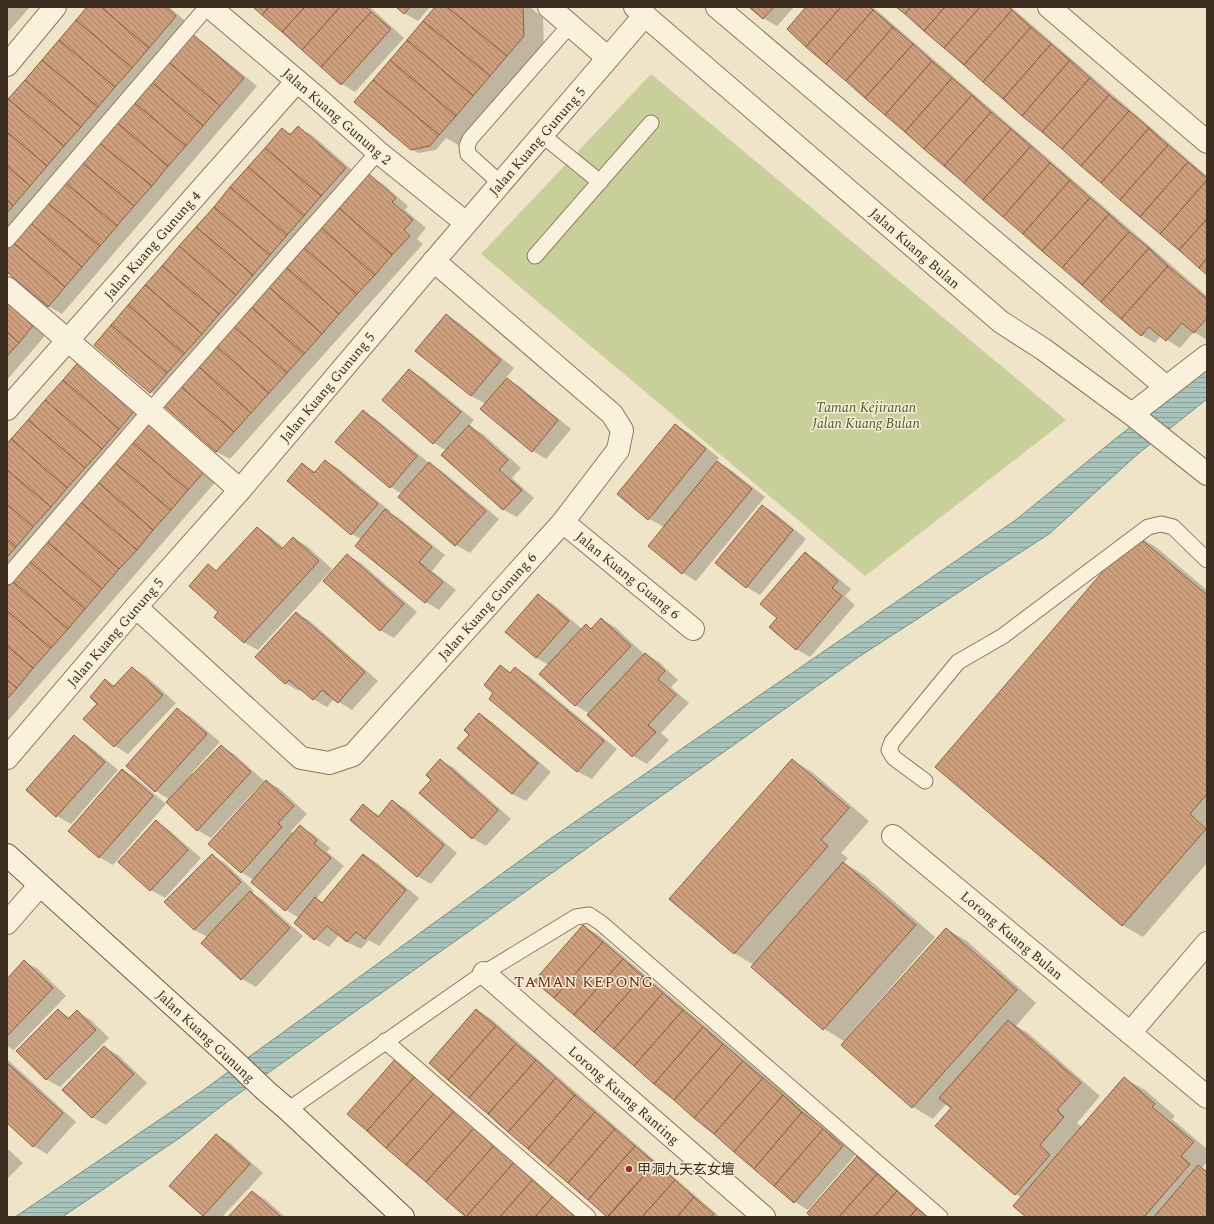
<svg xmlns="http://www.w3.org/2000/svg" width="1214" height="1224" viewBox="0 0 1214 1224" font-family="Spectral,'Noto Sans SC',serif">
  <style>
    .park { fill: #c9cf9b }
    .water { fill: url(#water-rules); stroke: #6f938a }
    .shadow { fill: #0003 }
    .building { fill: url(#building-back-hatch); stroke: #8d5f41 }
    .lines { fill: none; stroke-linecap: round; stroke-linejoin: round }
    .lane-casing { stroke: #8d765c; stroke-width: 17 }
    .street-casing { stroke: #8d765c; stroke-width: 24 }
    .secondary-casing { stroke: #6f573f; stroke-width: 24 }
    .lane { stroke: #faf1dc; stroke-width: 15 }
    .street { stroke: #faf1dc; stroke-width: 22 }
    .secondary { stroke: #faf1dc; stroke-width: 22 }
    .poi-dot { fill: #9e2a2b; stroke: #f7eed8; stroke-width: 1.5 }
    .labels { text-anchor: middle; stroke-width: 3; stroke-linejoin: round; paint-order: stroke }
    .street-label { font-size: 14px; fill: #3d2e20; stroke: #f7eed8 }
    .park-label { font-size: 14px; font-style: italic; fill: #4d5a26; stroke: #f7eed8 }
    .poi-label { font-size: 14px; fill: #3d2e20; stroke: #f7eed8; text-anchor: start }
    .neighbourhood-label { font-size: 15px; letter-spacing: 1px; fill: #6b2e1e; stroke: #f7eed8 }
  </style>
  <defs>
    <pattern id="water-rules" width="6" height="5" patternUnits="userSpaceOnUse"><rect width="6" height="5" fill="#a9c4bc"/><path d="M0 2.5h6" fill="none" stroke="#8ba098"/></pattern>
    <pattern id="building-back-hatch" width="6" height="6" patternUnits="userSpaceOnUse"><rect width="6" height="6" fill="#cf9f7d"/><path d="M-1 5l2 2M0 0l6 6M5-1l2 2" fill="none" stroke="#a98266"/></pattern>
  </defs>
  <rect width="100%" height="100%" fill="#f0e4c8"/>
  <polygon class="park" points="651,74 1066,420 865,576 481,254"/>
  <polygon class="water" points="1207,368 1207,399 1139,453 1049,534 860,656 231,1099 181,1137 62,1217 15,1217 202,1091 547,841 1017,519 1115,439"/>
  <g class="shadow">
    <polygon points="7,7 30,7 7,33"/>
    <polygon points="88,7 169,7 189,24 7,237 7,102"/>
    <polygon points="255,7 370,7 404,38 355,92 342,84"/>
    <polygon points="397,7 430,7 418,21 404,13"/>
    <polygon points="436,7 530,7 543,18 544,47 460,146 446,138 436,150 418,153 411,149"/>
    <polygon points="751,7 794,7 777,26 763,18"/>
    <polygon points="808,7 873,7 1207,296 1207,340 1194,332 1180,348 1161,336 1155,343 1141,335"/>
    <polygon points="898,7 1011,7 1207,176 1207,273"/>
    <polygon points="190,34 203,42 257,86 62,314 48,306 7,271"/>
    <polygon points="298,128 312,135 359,176 164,400 151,392 95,344 282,129 292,134"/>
    <polygon points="369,176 383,184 408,206 405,210 426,228 417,239 423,244 230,459 217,452 164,405"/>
    <polygon points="7,295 49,331 7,380"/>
    <polygon points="446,316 459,323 514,368 506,378 520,387 571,429 546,459 533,451 486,404 471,396"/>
    <polygon points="94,370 149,417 7,580 7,445"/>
    <polygon points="409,370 423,378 474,420 469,426 483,434 521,468 512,478 534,498 517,517 504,510 443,455 447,451 434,443"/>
    <polygon points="363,412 376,419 429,463 442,471 499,519 470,553 456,545 402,494 391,487 337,442"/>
    <polygon points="675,425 689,433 719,458 716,461 731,470 765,497 696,581 683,573 664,527 649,519 619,494"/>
    <polygon points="163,432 218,479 7,722 7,588"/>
    <polygon points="326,461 339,469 391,512 390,513 399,518 445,555 432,571 456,590 439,610 426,602 362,540 352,534 289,480 302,464 316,472"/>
    <polygon points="763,506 776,514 806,539 760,595 746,587"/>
    <polygon points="257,528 270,536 284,548 293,538 307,546 332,569 258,650 245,643 216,617 220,612 208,566 218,571"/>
    <polygon points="1135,535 1156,547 1207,590 1207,863 1143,937 1122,925"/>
    <polygon points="805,553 818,561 851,589 845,596 855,605 810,657 796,649 778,618"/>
    <polygon points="347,555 361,563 417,612 394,638 380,630"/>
    <polygon points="538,596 552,603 582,629 586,625 593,629 601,619 615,627 645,655 646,654 659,662 678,680 671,687 689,703 661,733 669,740 647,764 633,756 589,715 590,714 575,705 549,665 536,658 506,632"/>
    <polygon points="296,613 310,621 378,681 352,710 334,699 327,707 313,699 301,689 299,691 285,683"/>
    <polygon points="501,666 512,673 515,668 529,676 617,749 592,779 578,772 490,699 495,692"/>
    <polygon points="132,668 146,676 176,703 128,754 115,746 99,704 106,680 115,686"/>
    <polygon points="177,709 191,717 220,742 192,773 194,775 221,746 234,754 264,781 211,838 197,830 170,800 156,791 127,766"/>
    <polygon points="479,714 492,722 551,772 526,801 512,794 459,748 470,735"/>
    <polygon points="74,736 87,744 118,770 71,824 57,816 27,790"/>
    <polygon points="440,760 454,768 511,819 486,846 472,838 432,780"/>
    <polygon points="792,760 812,772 869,821 841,853 848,858 844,863 864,875 935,937 844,1041 824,1029 754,965 734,953"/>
    <polygon points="123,770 136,778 166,804 113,865 99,857"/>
    <polygon points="266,781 280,789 307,814 291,831 294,834 300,826 313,834 330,848 327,852 344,866 316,899 323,903 364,855 377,863 419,898 379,946 369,940 361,949 347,942 339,935 329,947 315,939 295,922 299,918 286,910 252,882 254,880 241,872"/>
    <polygon points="392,801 406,809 457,853 431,884 417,876 363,805 380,816"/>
    <polygon points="156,822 169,830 201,858 165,898 151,890"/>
    <polygon points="212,855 225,863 254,891 252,893 263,900 303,936 256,987 242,979 203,943 208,937 194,930"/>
    <polygon points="583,926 597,934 856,1154 808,1210 795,1202"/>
    <polygon points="946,929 967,941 1036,1003 1016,1026 1028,1033 1100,1096 1077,1123 1082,1127 1124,1078 1145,1090 1175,1116 1172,1119 1207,1149 1207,1162 1202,1168 1207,1171 1207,1217 1027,1217 1022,1198 1016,1194 952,1108 947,1103 933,1119 913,1107"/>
    <polygon points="25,962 38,969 66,996 14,1050 7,1046 7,980"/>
    <polygon points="58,1010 71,1018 77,1012 91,1020 109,1038 60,1087 46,1079"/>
    <polygon points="476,1010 490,1018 720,1217 609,1217 430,1063"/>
    <polygon points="104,1047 118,1055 147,1083 106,1125 92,1117"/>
    <polygon points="7,1059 76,1122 47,1154 33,1146 7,1122"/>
    <polygon points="348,1114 584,1217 467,1217"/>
    <polygon points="216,1135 230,1143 263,1173 222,1217 206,1217 203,1215"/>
    <polygon points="7,1148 23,1163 7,1179"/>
    <polygon points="857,1158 871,1165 930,1217 813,1217"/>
    <polygon points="253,1192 266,1200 285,1217 230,1217"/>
  </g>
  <g class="building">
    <polygon points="87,7 101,7 149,48 132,68 76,20"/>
    <polygon points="101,7 166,7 176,16 149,48"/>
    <polygon points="253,7 269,7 262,15"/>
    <polygon points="269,7 305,7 282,32 262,15"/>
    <polygon points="305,7 340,7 302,50 282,32"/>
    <polygon points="340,7 366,7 371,12 321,67 302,50"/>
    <polygon points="396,7 410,7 404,14"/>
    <polygon points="435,7 447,7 507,56 490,76 423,21"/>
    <polygon points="447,7 523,7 524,36 507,56"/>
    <polygon points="749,7 774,7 763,19"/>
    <polygon points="806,7 841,7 806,47 787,29"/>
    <polygon points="841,7 870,7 873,10 826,64 806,47"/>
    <polygon points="896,7 911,7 905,14"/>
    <polygon points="911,7 945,7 924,31 905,14"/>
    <polygon points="945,7 980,7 944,48 924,31"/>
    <polygon points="980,7 1008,7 1012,10 964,65 944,48"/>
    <polygon points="873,10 893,27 846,81 826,64"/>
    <polygon points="1012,10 1031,27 983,82 964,65"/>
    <polygon points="371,12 391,29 341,85 321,67"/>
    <polygon points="76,20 132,68 115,87 59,40"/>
    <polygon points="423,21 490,76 473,96 407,40"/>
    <polygon points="893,27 913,44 865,98 846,81"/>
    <polygon points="1031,27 1051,44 1003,99 983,82"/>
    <polygon points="190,32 244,78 220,106 166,60"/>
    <polygon points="59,40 115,87 98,107 42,60"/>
    <polygon points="407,40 473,96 456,116 390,60"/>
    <polygon points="913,44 932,61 885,115 865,98"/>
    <polygon points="1051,44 1070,60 1022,116 1003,99"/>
    <polygon points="42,60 98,107 81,127 25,80"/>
    <polygon points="166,60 220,106 203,126 149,80"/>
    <polygon points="390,60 456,116 439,135 373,80"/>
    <polygon points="1070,60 1090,78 1042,132 1022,116"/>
    <polygon points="932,61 952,78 905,132 885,115"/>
    <polygon points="952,78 972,95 924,149 905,132"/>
    <polygon points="1090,78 1109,95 1062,149 1042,132"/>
    <polygon points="25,80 81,127 64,146 8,99"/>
    <polygon points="149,80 203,126 186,146 131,100"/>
    <polygon points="373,80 439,135 430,146 411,150 354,102"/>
    <polygon points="972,95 991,112 944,166 924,149"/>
    <polygon points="1109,95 1129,111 1081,166 1062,149"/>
    <polygon points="8,99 64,146 47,166 7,132 7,100"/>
    <polygon points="131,100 186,146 168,166 114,120"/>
    <polygon points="1129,111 1149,128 1101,183 1081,166"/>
    <polygon points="991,112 1011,129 964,183 944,166"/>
    <polygon points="114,120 168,166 152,186 97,141"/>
    <polygon points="298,126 346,168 321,196 265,148 282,128 290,135"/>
    <polygon points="1149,128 1168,145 1120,200 1101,183"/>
    <polygon points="1011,129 1031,146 983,200 964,183"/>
    <polygon points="7,132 47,166 30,186 7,166"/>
    <polygon points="97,141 152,186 134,206 80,161"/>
    <polygon points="1168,145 1188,162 1140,217 1120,200"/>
    <polygon points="1031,146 1050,163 1003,217 983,200"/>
    <polygon points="265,148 321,196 304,216 248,167"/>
    <polygon points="80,161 134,206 117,226 63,181"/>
    <polygon points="1188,162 1207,178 1207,180 1160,234 1140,217"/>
    <polygon points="1050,163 1070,180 1023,234 1003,217"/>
    <polygon points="7,166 30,186 13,206 7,200"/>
    <polygon points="248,167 304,216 287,235 230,187"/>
    <polygon points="369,174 396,198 392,202 413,220 404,230 410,236 392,255 339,208"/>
    <polygon points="1070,180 1090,198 1042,251 1023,234"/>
    <polygon points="1207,180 1207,219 1179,250 1160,234"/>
    <polygon points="63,181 117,226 100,246 45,201"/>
    <polygon points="230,187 287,235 270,255 214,207"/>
    <polygon points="1090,198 1109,214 1062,268 1042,251"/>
    <polygon points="7,200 13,206 7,213"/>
    <polygon points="45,201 100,246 82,267 28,221"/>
    <polygon points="214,207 270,255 253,275 196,227"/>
    <polygon points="339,208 392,255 375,275 321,228"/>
    <polygon points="1109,214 1129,232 1082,285 1062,268"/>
    <polygon points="1207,219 1207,258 1199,268 1179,250"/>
    <polygon points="28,221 82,267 65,287 11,241"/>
    <polygon points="196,227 253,275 236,295 179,246"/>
    <polygon points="321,228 375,275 357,294 304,248"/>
    <polygon points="1129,232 1149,248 1101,302 1082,285"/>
    <polygon points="11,241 65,287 48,307 7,272 7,245"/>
    <polygon points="179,246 236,295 219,314 162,266"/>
    <polygon points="304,248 357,294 339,314 286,267"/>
    <polygon points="1149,248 1168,266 1121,319 1101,302"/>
    <polygon points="1207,258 1207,275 1199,268"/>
    <polygon points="162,266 219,314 202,334 145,285"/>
    <polygon points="1168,266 1207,299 1207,318 1194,333 1182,323 1166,341 1149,327 1141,336 1121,319"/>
    <polygon points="286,267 339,314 322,334 269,287"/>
    <polygon points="145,285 202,334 184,354 128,305"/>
    <polygon points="269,287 322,334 304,354 251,307"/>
    <polygon points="7,298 36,322 19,343 7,332"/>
    <polygon points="128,305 184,354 167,373 111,325"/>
    <polygon points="251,307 304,354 287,373 233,326"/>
    <polygon points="446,314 501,360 471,396 415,351"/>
    <polygon points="111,325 167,373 150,393 94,345"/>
    <polygon points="233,326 287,373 269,393 216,346"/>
    <polygon points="7,332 19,343 7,356"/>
    <polygon points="216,346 269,393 251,413 198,366"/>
    <polygon points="80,360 136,409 119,429 63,380"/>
    <polygon points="198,366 251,413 234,432 180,386"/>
    <polygon points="409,369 461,412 433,444 382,400"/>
    <polygon points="507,378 558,420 532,452 480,409"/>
    <polygon points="63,380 119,429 102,449 45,400"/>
    <polygon points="180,386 234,432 216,452 163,405"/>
    <polygon points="45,400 102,449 85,468 28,420"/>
    <polygon points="363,410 417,456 390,488 335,442"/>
    <polygon points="28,420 85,468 67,488 11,439"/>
    <polygon points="149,423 205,471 188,490 132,442"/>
    <polygon points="675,424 706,449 648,520 617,494"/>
    <polygon points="469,425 508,460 499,470 522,490 503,510 441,455"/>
    <polygon points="11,439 67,488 51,507 7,470 7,444"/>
    <polygon points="132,442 188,490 171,510 115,463"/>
    <polygon points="325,460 378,504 351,535 287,481 302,463 314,473"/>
    <polygon points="717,461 752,489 682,574 648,546"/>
    <polygon points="429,462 486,511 455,546 398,497"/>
    <polygon points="115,463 171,510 153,530 98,482"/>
    <polygon points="7,470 51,507 33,527 7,504"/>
    <polygon points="98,482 153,530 137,550 80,502"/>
    <polygon points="80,502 137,550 119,569 64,522"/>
    <polygon points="7,504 33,527 16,547 7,539"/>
    <polygon points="762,505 793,530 746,588 715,563"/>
    <polygon points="385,509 432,547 419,562 443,582 425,603 355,546"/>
    <polygon points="64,522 119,569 102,589 46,541"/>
    <polygon points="257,527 282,549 293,537 319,561 244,643 214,617 218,612 189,586 208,564 216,571"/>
    <polygon points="1135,534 1207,595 1207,794 1190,814 1206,829 1122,926 935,767"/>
    <polygon points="7,539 16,547 7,557"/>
    <polygon points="46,541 102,589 85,609 29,561"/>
    <polygon points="805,552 838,581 832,588 842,596 796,650 769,627 777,618 760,604"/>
    <polygon points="347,554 404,604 380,631 323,581"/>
    <polygon points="29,561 85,609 68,629 12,581"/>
    <polygon points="12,581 68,629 51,648 7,611 7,587"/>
    <polygon points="538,594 569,621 536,658 505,632"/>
    <polygon points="7,611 51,648 33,668 7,646"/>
    <polygon points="296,612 365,672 338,703 322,690 313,700 289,680 285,684 255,657"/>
    <polygon points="601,618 631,646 575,706 539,674 586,624 591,629"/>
    <polygon points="7,646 33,668 17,688 7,680"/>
    <polygon points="645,653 665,671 658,679 676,695 648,725 656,732 632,757 587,715"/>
    <polygon points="500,665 510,673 515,667 604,741 577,772 489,699 493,693 484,685"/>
    <polygon points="132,667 163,695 114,747 83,719 97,704 90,697 105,679 113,687"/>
    <polygon points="7,680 17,688 7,699"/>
    <polygon points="177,708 207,734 155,792 126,766"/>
    <polygon points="479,713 538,763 512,794 457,748 469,735 464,730"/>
    <polygon points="74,735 105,762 56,817 26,790"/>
    <polygon points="221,745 251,772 197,831 166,802"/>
    <polygon points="440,759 498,810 472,839 419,793 431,780 426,775"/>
    <polygon points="792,759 849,808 821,840 828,846 734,954 669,899"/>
    <polygon points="122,769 153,796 99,858 68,831"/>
    <polygon points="266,780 294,806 278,823 282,827 241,873 208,844"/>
    <polygon points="392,800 444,845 417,877 350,820 363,804 378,817"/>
    <polygon points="156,820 188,850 150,891 118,862"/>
    <polygon points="300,825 317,840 314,844 331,858 285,911 251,882"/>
    <polygon points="212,854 241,882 194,930 164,902"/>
    <polygon points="363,854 406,890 365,939 356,932 347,942 327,926 314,940 294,923 315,897 322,903"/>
    <polygon points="843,862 916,925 823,1030 751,967"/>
    <polygon points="250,891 290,928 241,980 201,943"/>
    <polygon points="583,925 603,942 554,998 534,981"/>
    <polygon points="946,928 1017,990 912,1108 841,1045"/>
    <polygon points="603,942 623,959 574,1015 554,998"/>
    <polygon points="623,959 643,976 594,1032 574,1015"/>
    <polygon points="24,960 53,988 7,1036 7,979"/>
    <polygon points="643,976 663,993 614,1049 594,1032"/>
    <polygon points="663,993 683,1010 634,1066 614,1049"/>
    <polygon points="58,1009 68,1019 77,1010 96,1030 46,1080 16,1051"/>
    <polygon points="476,1009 496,1026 448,1080 429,1063"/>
    <polygon points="683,1010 703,1027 654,1084 634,1066"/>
    <polygon points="1008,1020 1081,1083 1057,1110 1064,1117 1040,1145 1050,1155 1015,1195 935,1126 951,1108 939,1098"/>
    <polygon points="496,1026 516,1044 469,1098 448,1080"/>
    <polygon points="703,1027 723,1044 674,1100 654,1084"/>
    <polygon points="516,1044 536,1060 488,1114 469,1098"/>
    <polygon points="723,1044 743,1061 694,1118 674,1100"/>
    <polygon points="104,1046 134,1074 92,1118 62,1090"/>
    <polygon points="397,1057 417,1074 367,1131 347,1114"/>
    <polygon points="536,1060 556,1078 508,1132 488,1114"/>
    <polygon points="743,1061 763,1078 714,1134 694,1118"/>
    <polygon points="7,1063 63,1113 33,1147 7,1123"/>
    <polygon points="417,1074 436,1091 386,1148 367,1131"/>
    <polygon points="1124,1077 1155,1104 1152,1107 1194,1142 1181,1156 1190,1164 1144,1217 1026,1217 1013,1206"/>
    <polygon points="556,1078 575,1095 528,1149 508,1132"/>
    <polygon points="763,1078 783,1095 734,1152 714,1134"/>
    <polygon points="436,1091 456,1109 406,1165 386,1148"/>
    <polygon points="575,1095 595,1112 548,1166 528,1149"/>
    <polygon points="783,1095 802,1112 754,1169 734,1152"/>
    <polygon points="456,1109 476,1126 426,1182 406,1165"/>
    <polygon points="595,1112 615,1129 568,1183 548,1166"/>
    <polygon points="802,1112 823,1129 774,1186 754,1169"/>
    <polygon points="476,1126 496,1143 446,1200 426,1182"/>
    <polygon points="615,1129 635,1146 588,1200 568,1183"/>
    <polygon points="823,1129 843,1146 794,1203 774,1186"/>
    <polygon points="216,1134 250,1164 203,1216 169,1186"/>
    <polygon points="496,1143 516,1160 466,1217 446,1200"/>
    <polygon points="635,1146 655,1163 607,1217 588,1200"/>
    <polygon points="857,1156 877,1174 839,1217 811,1217 807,1213"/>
    <polygon points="516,1160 535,1177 500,1217 466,1217"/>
    <polygon points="655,1163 675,1180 642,1217 608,1217"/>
    <polygon points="1198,1165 1207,1172 1207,1217 1154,1217"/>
    <polygon points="877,1174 897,1191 874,1217 839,1217"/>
    <polygon points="535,1177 555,1194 535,1217 500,1217"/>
    <polygon points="675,1180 694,1197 677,1217 642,1217"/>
    <polygon points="252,1191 281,1217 228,1217"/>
    <polygon points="897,1191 917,1208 910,1217 874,1217"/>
    <polygon points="555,1194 575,1212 570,1217 535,1217"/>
    <polygon points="694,1197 714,1214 712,1217 677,1217"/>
    <polygon points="917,1208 927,1217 910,1217"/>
  </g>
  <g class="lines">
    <g class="lane-casing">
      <g id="lane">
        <polyline points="542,135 600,182"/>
        <polyline points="500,183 468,154 467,146 470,139 570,25"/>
        <polyline points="7,240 207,7"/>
        <polyline points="535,256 651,123"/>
        <polyline points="7,577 150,411 378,152"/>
        <polyline points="925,781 894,758 889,750 892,742 958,662 1003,636 1148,527 1161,524 1173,527 1207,560"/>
        <polyline points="385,1041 588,1217"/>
        <polyline points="288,1110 484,973 576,917 589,915 601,923 940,1217"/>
      </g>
    </g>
    <g class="street-casing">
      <g id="street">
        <polyline points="210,7 316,97 378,152 466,223"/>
        <polyline points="549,7 608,58"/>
        <polyline points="635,7 1001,322 1043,349 1134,416 1207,474"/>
        <polyline points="717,7 1166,387"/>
        <polyline points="1049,7 1207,142"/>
        <polyline points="7,65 55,7"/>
        <polyline points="7,288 150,411 240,490"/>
        <polyline points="7,409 297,81"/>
        <polyline points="1132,414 1207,356"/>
        <polyline points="563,522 693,629"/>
        <polyline points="136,607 301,758 329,763 353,755 563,522 618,450 622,430 612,414 434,261"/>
        <polyline points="7,758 136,607 240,490 434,261 645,15"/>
        <polyline points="893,836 1207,1097"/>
        <polyline points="7,923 40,885"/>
        <polyline points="484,973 764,1217"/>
        <polyline points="1130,1033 1207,943"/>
      </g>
    </g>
    <g class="secondary-casing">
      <polyline id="secondary" points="7,855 230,1057 266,1091 288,1110 403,1217"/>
    </g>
    <use href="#lane" class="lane"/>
    <use href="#street" class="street"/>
    <use href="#secondary" class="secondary"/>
  </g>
  <circle class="poi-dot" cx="629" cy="1169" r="4"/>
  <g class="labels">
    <g class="street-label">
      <text transform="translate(337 116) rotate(41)" y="5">Jalan Kuang Gunung 2</text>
      <text transform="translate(537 141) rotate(-49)" y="5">Jalan Kuang Gunung 5</text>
      <text transform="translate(152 245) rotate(-49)" y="5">Jalan Kuang Gunung 4</text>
      <text transform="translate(915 248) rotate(41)" y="5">Jalan Kuang Bulan</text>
      <text transform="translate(327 387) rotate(-50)" y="5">Jalan Kuang Gunung 5</text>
      <text transform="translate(628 575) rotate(39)" y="5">Jalan Kuang Guang 6</text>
      <text transform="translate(487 606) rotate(-48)" y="5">Jalan Kuang Gunung 6</text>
      <text transform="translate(115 632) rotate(-49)" y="5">Jalan Kuang Gunung 5</text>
      <text transform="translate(1012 935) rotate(40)" y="5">Lorong Kuang Bulan</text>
      <text transform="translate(206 1036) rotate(43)" y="5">Jalan Kuang Gunung</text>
      <text transform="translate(624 1095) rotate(41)" y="5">Lorong Kuang Ranting</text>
    </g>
    <g class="park-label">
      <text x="866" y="412">Taman Kejiranan<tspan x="866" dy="16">Jalan Kuang Bulan</tspan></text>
    </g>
    <g class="poi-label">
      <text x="637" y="1174">甲洞九天玄女壇</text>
    </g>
    <g class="neighbourhood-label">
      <text x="584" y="987">TAMAN KEPONG</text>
    </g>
  </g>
  <rect width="1214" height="1224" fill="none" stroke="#3d2e20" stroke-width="16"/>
</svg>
